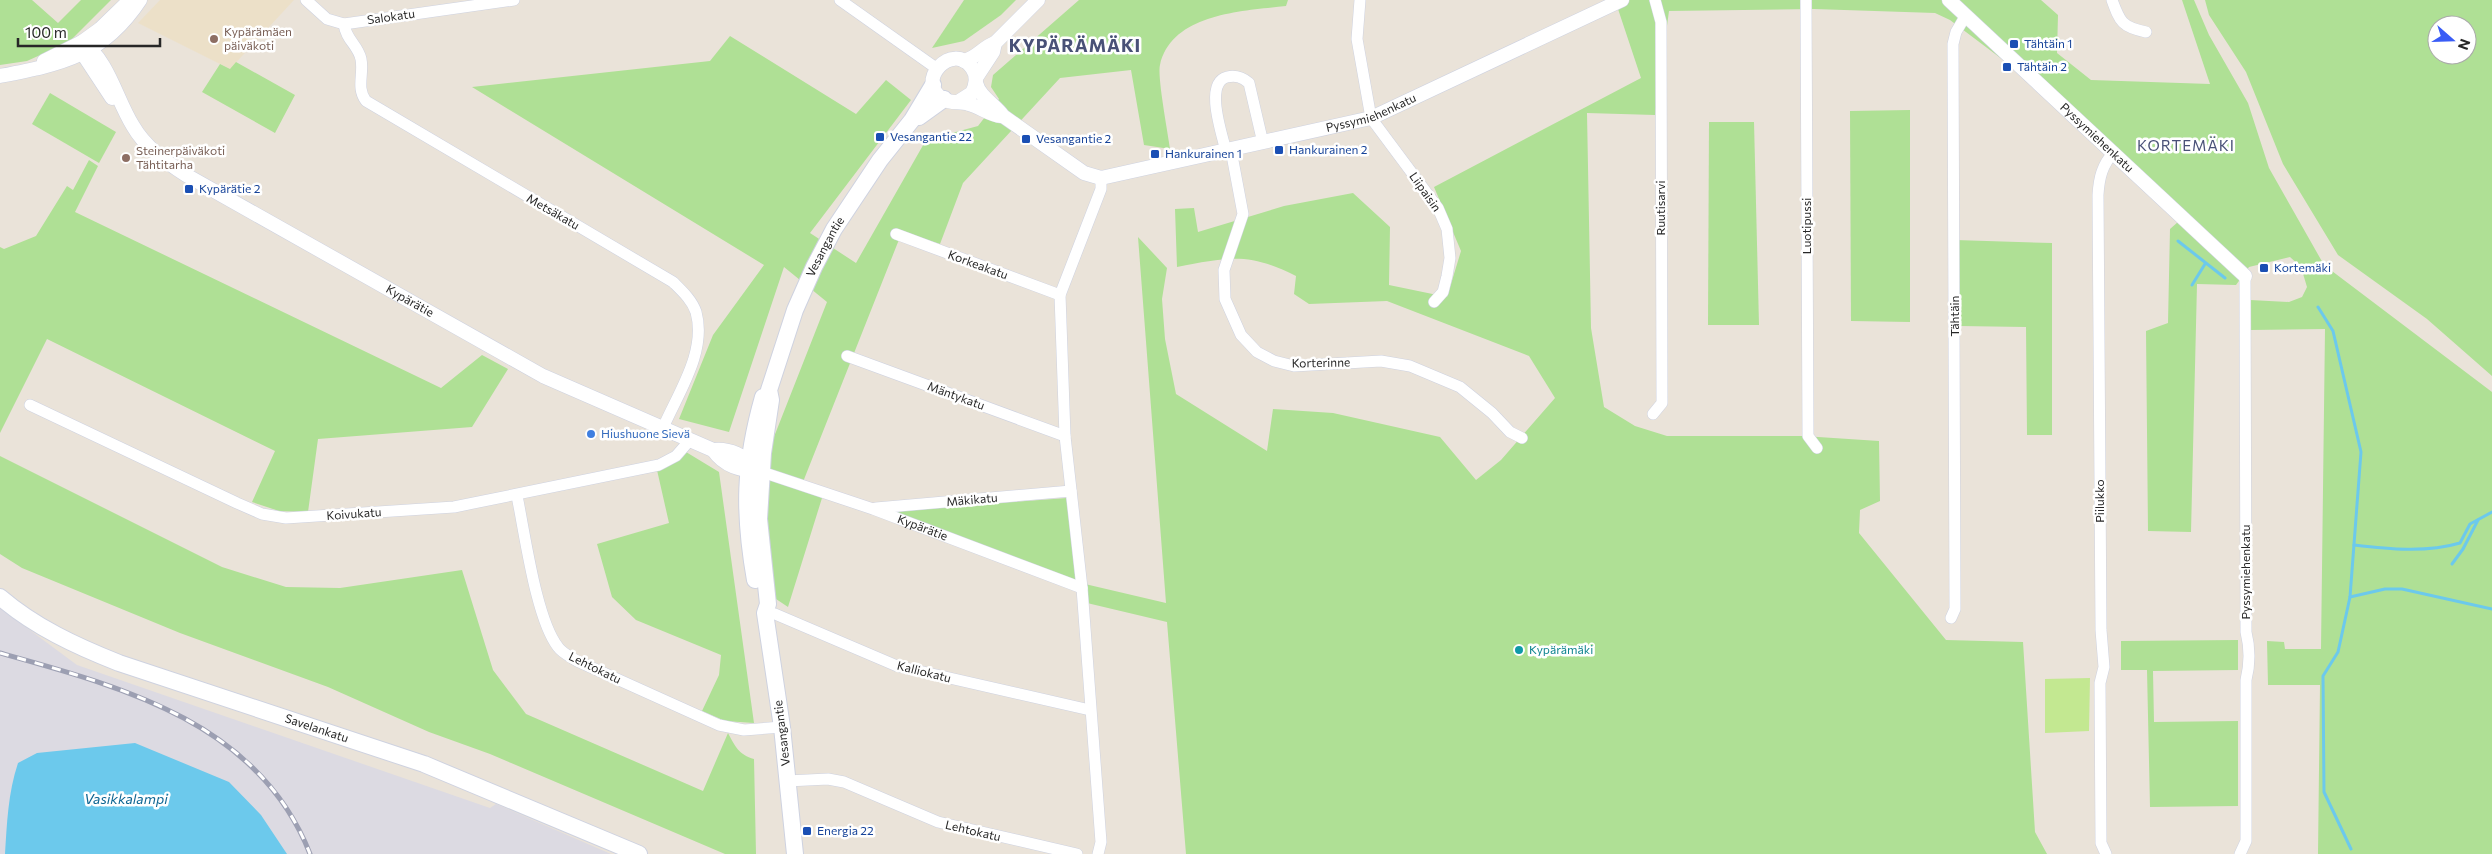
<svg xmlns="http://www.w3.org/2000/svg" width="2492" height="854" viewBox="0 0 2492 854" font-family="Commissioner,sans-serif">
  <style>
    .industrial { fill: #dcdae2 }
    .education { fill: #ece0c8 }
    .green { fill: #afe095; fill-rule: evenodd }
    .pitch { fill: #c3e891 }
    .water { fill: #6cc9ec }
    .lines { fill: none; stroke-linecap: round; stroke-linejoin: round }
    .stream { stroke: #6cc9ec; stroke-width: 3 }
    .minor-casing { stroke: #ced2e0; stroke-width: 12 }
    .tertiary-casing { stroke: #ced2e0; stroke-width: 15 }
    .secondary-casing { stroke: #ced2e0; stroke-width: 18 }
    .minor { stroke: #fff; stroke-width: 11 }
    .tertiary { stroke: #fff; stroke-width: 14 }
    .secondary { stroke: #fff; stroke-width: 16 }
    .rail-casing { stroke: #9c9fb2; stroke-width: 5 }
    .rail { stroke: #fff; stroke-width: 3; stroke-dasharray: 9; stroke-linecap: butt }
    .education-dot { fill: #8d6e63; stroke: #fff; stroke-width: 2 }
    .transit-dot { fill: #1a4fb4; stroke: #fff; stroke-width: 2 }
    .shop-dot { fill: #3f7fe0; stroke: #fff; stroke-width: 2 }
    .culture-dot { fill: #0f9aa8; stroke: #fff; stroke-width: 2 }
    .labels { text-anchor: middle; stroke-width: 5; stroke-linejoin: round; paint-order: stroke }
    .street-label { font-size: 12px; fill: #272727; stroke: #fff }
    .education-label { font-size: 12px; fill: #785e54; stroke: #fff; text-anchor: start }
    .transit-label { font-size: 12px; fill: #164399; stroke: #fff; text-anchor: start }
    .shop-label { font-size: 12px; fill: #366cbe; stroke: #fff; text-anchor: start }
    .culture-label { font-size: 12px; fill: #0d838f; stroke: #fff; text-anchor: start }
    .water-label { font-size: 14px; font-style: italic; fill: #0f6693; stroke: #fff }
    .quarter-label { font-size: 15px; letter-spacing: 1px; fill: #495177; stroke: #fff }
    .district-label { font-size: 18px; font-weight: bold; letter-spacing: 1px; fill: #495177; stroke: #fff }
  </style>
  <rect width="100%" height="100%" fill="#eae3d9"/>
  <polygon class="industrial" points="0,608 77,665 490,808 496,804 611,854 0,854"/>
  <polygon class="education" points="160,0 294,0 230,69 138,23"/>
  <g class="green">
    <polygon points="0,0 32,0 58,23 81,0 111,0 69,42 27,61 0,65"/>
    <polygon points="964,0 1016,0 1001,15 964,41 932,48"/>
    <path d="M1079,0h209l-2,6c-43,5 -114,7 -126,59 -3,11 8,68 10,84l-26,-4 -13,-75 -71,8 -97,105 -23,61 -38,-12 -101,255 21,11 -34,109 -12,-8 -12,-95 6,-57 57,-145 -43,-35 -55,165 -50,-13 34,-84 51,-70 -292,-178 238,-26 20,-25 126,78 30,-34 25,20 -101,133 46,30 70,-123 52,-14 21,-27 -8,-12 2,-12z"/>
    <path d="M1615,0h426l17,15 -1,38 34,27 119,4 -28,-84h12l15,35 39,68 21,65 55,97 168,127v462h-174l2,-169h-52l-1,-44 17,1 1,7h36l4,-320 -75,1v-30l39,2 13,-5 5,-10 -6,-20 -11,-10 -41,10 -13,18 -39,-1 -6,248 -43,-1 -2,-200 22,-8 2,-94 17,-15 -96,-88 -141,-106 -15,-7 -121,-4 -145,2 -14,104 -68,-2 4,215 13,79 31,19 32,10h136l76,5 1,60 -20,9 -1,23 87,107 77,2 12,190 12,22h-861l-19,-232 -80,-19 -2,-19 81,19 -28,-366 29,31 -5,31 3,40 11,55 91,57 6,-42 60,4 107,24 36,43 25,-20 54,-62 -26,-42 -142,-55 -78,3 -15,-10 2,-18c-47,-24 -68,-19 -119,-9l-2,-58 19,-1 4,24 86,-26 69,-13 37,34 -1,58 58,12 14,-46 -27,-64 207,-109z"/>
    <path d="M2205,0h287v376l-65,-57 -89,-64 -55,-91 -37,-92 -37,-57zM2437,25h30v30h-30z"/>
    <polygon points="236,62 295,95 275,133 202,92 220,64 230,69"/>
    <polygon points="50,93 116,132 99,163 32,124"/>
    <polygon points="1910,110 1910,322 1851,321 1850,111"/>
    <polygon points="1709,122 1754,122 1759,325 1708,325"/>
    <polygon points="89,160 98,166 75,212 441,388 482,355 508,369 472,427 318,439 308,512 279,511 252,502 275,451 47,339 0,433 0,247 4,249 36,236 67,186 73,190"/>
    <polygon points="1955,240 2052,243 2052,435 2027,435 2026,327 1959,326"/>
    <polygon points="686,452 719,472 754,723 725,721 702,711 719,675 721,655 636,620 612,597 597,544 669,523 657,470"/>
    <path d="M0,456l222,111 64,20 54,1 122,-18 31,100 33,44 177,77 25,-58c7,13 11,22 26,26l2,95h-31l-235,-100 -61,-22 -101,-45 -148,-54 -158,-65 -22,-14z"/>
    <polygon points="1067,498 1077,581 888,511"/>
    <polygon points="2238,640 2238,670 2153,671 2154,722 2238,721 2238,806 2150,807 2147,670 2121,670 2121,641"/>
  </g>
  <polygon class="pitch" points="2090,678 2089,731 2045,733 2045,679"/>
  <path class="water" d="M135,743l94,39 32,33 26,39h-282c2,-31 3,-61 13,-91l19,-10z"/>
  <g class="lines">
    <g class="stream">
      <polyline points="2178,241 2225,278"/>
      <polyline points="2192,285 2205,264"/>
      <polyline points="2318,307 2333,331 2361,452 2350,597 2338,652 2323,676 2324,792 2351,849"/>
      <path d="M2354,545c34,4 72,8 106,-2l10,-19 22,-12"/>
      <polyline points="2452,564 2463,549 2478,520"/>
      <polyline points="2350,597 2385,589 2402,589 2492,609"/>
    </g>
    <g class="minor-casing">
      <g id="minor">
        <polyline points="306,0 327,19 344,24 514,0"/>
        <polyline points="840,0 936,68"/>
        <polyline points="1360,0 1357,39 1371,118 1438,208 1447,229 1450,258 1447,276 1443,292 1434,302"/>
        <polyline points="1806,0 1808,436 1817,448"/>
        <path d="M2112,0c8,22 10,27 34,32"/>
        <path d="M344,24c2,16 14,21 17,35 3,15 -5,29 5,42l307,181c9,9 19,18 23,30 11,40 -18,81 -33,116"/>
        <polyline points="1231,150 1243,214 1224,270 1225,299 1241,335 1257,352 1274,361 1294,366 1381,361 1410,366 1460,387 1492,413 1510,432 1522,438"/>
        <path d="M1226,151c-4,-17 -22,-68 1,-74 9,-2 15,0 22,6l14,60"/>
        <polyline points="896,234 1060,295"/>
        <polyline points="847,356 1065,436"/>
        <polyline points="30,405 237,503 262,514 286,518 454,507 659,465 676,456 690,440"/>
        <polyline points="1653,414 1662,403 1661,22 1655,0"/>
        <path id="s1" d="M762,472l111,37 209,79"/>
        <path d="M517,496c8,38 19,123 41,151 4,6 13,10 19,14l142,64 25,5 38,-3"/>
        <polyline points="876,508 1071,491"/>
        <polyline points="765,613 775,614 897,666 1090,710"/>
        <polyline points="1951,618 1955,609 1953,44 1956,32 1966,15"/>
        <polyline points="787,781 828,779 844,782 938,822 1077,854"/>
        <polyline points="1098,854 1101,842 1082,588 1065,436 1060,295 1101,189 1101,178"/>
        <path d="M2106,854l-5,-11 -1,-160 4,-16 -3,-37 -3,-435c1,-17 4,-30 16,-43"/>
        <path d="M2240,854l6,-13v-161c4,-16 4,-32 0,-48l-1,-356"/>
      </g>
    </g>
    <g class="tertiary-casing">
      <g id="tertiary">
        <path id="s2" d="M1949,0l296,276"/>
        <path id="s3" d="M82,42c27,19 34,57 51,84 12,21 33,36 53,49l357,201 170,74c12,17 27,20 47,22"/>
        <polyline points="82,46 83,54 112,98"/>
        <polyline points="44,61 82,42 100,29 130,0"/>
        <path d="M964,61c13,-3 19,-14 31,-18"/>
        <path d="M0,76c62,-12 103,-20 140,-76"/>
        <polyline points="976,78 993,52 995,43 1038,0"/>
        <path id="s4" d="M976,83c4,15 19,21 27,33l81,57 17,5 270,-60 251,-118"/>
        <path d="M958,102l14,-9c4,-8 6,-17 0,-25 -20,-28 -58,14 -29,31 8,5 17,2 26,5 11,3 21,11 32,12"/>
        <path d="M713,450c18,-2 30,6 43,17"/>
      </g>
    </g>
    <g class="secondary-casing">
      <g id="secondary">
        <polyline points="919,117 944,99"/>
        <path d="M755,580c-12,-68 -11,-116 8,-183"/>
        <path id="s5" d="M0,597c35,30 76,49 119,66l305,101 215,90"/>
        <path id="s6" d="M795,854l-13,-127 -17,-114 3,-9 -9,-85 4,-66 8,-53 -2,-10 26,-80 19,-43 20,-38 46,-69 32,-40 21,-35"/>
      </g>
    </g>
    <use href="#minor" class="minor"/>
    <use href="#tertiary" class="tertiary"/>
    <use href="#secondary" class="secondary"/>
    <g class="rail-casing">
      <path id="rail" d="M0,653c123,34 259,70 310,201"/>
    </g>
    <use href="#rail" class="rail"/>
  </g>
  <g class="education-dot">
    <circle cx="214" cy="39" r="5"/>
    <circle cx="126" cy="158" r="5"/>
  </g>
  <g class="transit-dot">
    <rect x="2009" y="39" width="10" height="10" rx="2.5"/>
    <rect x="2002" y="62" width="10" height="10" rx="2.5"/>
    <rect x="875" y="132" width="10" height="10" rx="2.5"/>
    <rect x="1021" y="134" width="10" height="10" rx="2.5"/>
    <rect x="1274" y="145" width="10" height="10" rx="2.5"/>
    <rect x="1150" y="149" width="10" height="10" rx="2.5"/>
    <rect x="184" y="184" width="10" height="10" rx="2.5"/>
    <rect x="2259" y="263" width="10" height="10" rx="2.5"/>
    <rect x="802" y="826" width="10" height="10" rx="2.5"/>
  </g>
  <circle class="shop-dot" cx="591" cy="434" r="5"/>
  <circle class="culture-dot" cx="1519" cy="650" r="5"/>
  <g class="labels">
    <g class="street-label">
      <text transform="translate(391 17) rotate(-8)" y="4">Salokatu</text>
      <text dy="4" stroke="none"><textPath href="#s4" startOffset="438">Pyssymiehenkatu</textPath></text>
      <text dy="4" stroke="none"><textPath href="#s2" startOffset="202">Pyssymiehenkatu</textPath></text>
      <text transform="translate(1425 192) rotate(55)" y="4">Liipaisin</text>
      <text transform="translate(1661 208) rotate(-90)" y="4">Ruutisarvi</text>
      <text transform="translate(553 212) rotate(30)" y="4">Metsäkatu</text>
      <text transform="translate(1807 226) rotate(-90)" y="4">Luotipussi</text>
      <text dy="4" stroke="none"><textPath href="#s6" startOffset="622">Vesangantie</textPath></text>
      <text transform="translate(978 265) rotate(20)" y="4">Korkeakatu</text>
      <text dy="4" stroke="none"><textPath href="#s3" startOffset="429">Kypärätie</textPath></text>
      <text transform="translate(1955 316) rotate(-90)" y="4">Tähtäin</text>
      <text transform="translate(1321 363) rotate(-1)" y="4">Korterinne</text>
      <text transform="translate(956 396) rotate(20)" y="4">Mäntykatu</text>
      <text transform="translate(972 500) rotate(-5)" y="4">Mäkikatu</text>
      <text transform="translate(2100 501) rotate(-90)" y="4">Piilukko</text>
      <text transform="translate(354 514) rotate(-4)" y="4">Koivukatu</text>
      <text dy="4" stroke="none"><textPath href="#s1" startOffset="170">Kypärätie</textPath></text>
      <text transform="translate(2246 572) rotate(-90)" y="4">Pyssymiehenkatu</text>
      <text transform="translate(595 668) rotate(26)" y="4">Lehtokatu</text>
      <text transform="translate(924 672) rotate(14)" y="4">Kalliokatu</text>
      <text dy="4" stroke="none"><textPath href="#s5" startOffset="345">Savelankatu</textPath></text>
      <text transform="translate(782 733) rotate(-97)" y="4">Vesangantie</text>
      <text transform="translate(973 831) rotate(13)" y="4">Lehtokatu</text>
    </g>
    <g class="education-label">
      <text x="224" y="36">Kypärämäen<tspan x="224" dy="14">päiväkoti</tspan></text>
      <text x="136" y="155">Steinerpäiväkoti<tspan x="136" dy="14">Tähtitarha</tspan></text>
    </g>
    <g class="transit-label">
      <text x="2024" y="48">Tähtäin 1</text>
      <text x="2017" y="71">Tähtäin 2</text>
      <text x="890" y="141">Vesangantie 22</text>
      <text x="1036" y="143">Vesangantie 2</text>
      <text x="1289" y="154">Hankurainen 2</text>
      <text x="1165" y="158">Hankurainen 1</text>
      <text x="199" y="193">Kypärätie 2</text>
      <text x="2274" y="272">Kortemäki</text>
      <text x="817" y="835">Energia 22</text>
    </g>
    <g class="shop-label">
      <text x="601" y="438">Hiushuone Sievä</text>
    </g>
    <g class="culture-label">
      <text x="1529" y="654">Kypärämäki</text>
    </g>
    <g class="water-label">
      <text x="126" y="804">Vasikkalampi</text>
    </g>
    <g class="quarter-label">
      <text x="2186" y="151">KORTEMÄKI</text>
    </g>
    <g class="district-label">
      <text x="1075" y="52">KYPÄRÄMÄKI</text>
    </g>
  </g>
  <g transform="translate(2452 40) rotate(110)"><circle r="24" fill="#ffffff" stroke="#a9a9a9"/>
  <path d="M0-4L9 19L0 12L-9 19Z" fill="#395cf6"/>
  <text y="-8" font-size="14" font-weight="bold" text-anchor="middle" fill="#272727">N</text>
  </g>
  <path d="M18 38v8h142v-8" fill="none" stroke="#272727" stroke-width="2.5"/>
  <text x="25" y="38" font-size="15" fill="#272727" stroke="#ffffff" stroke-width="4" paint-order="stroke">100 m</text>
</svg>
